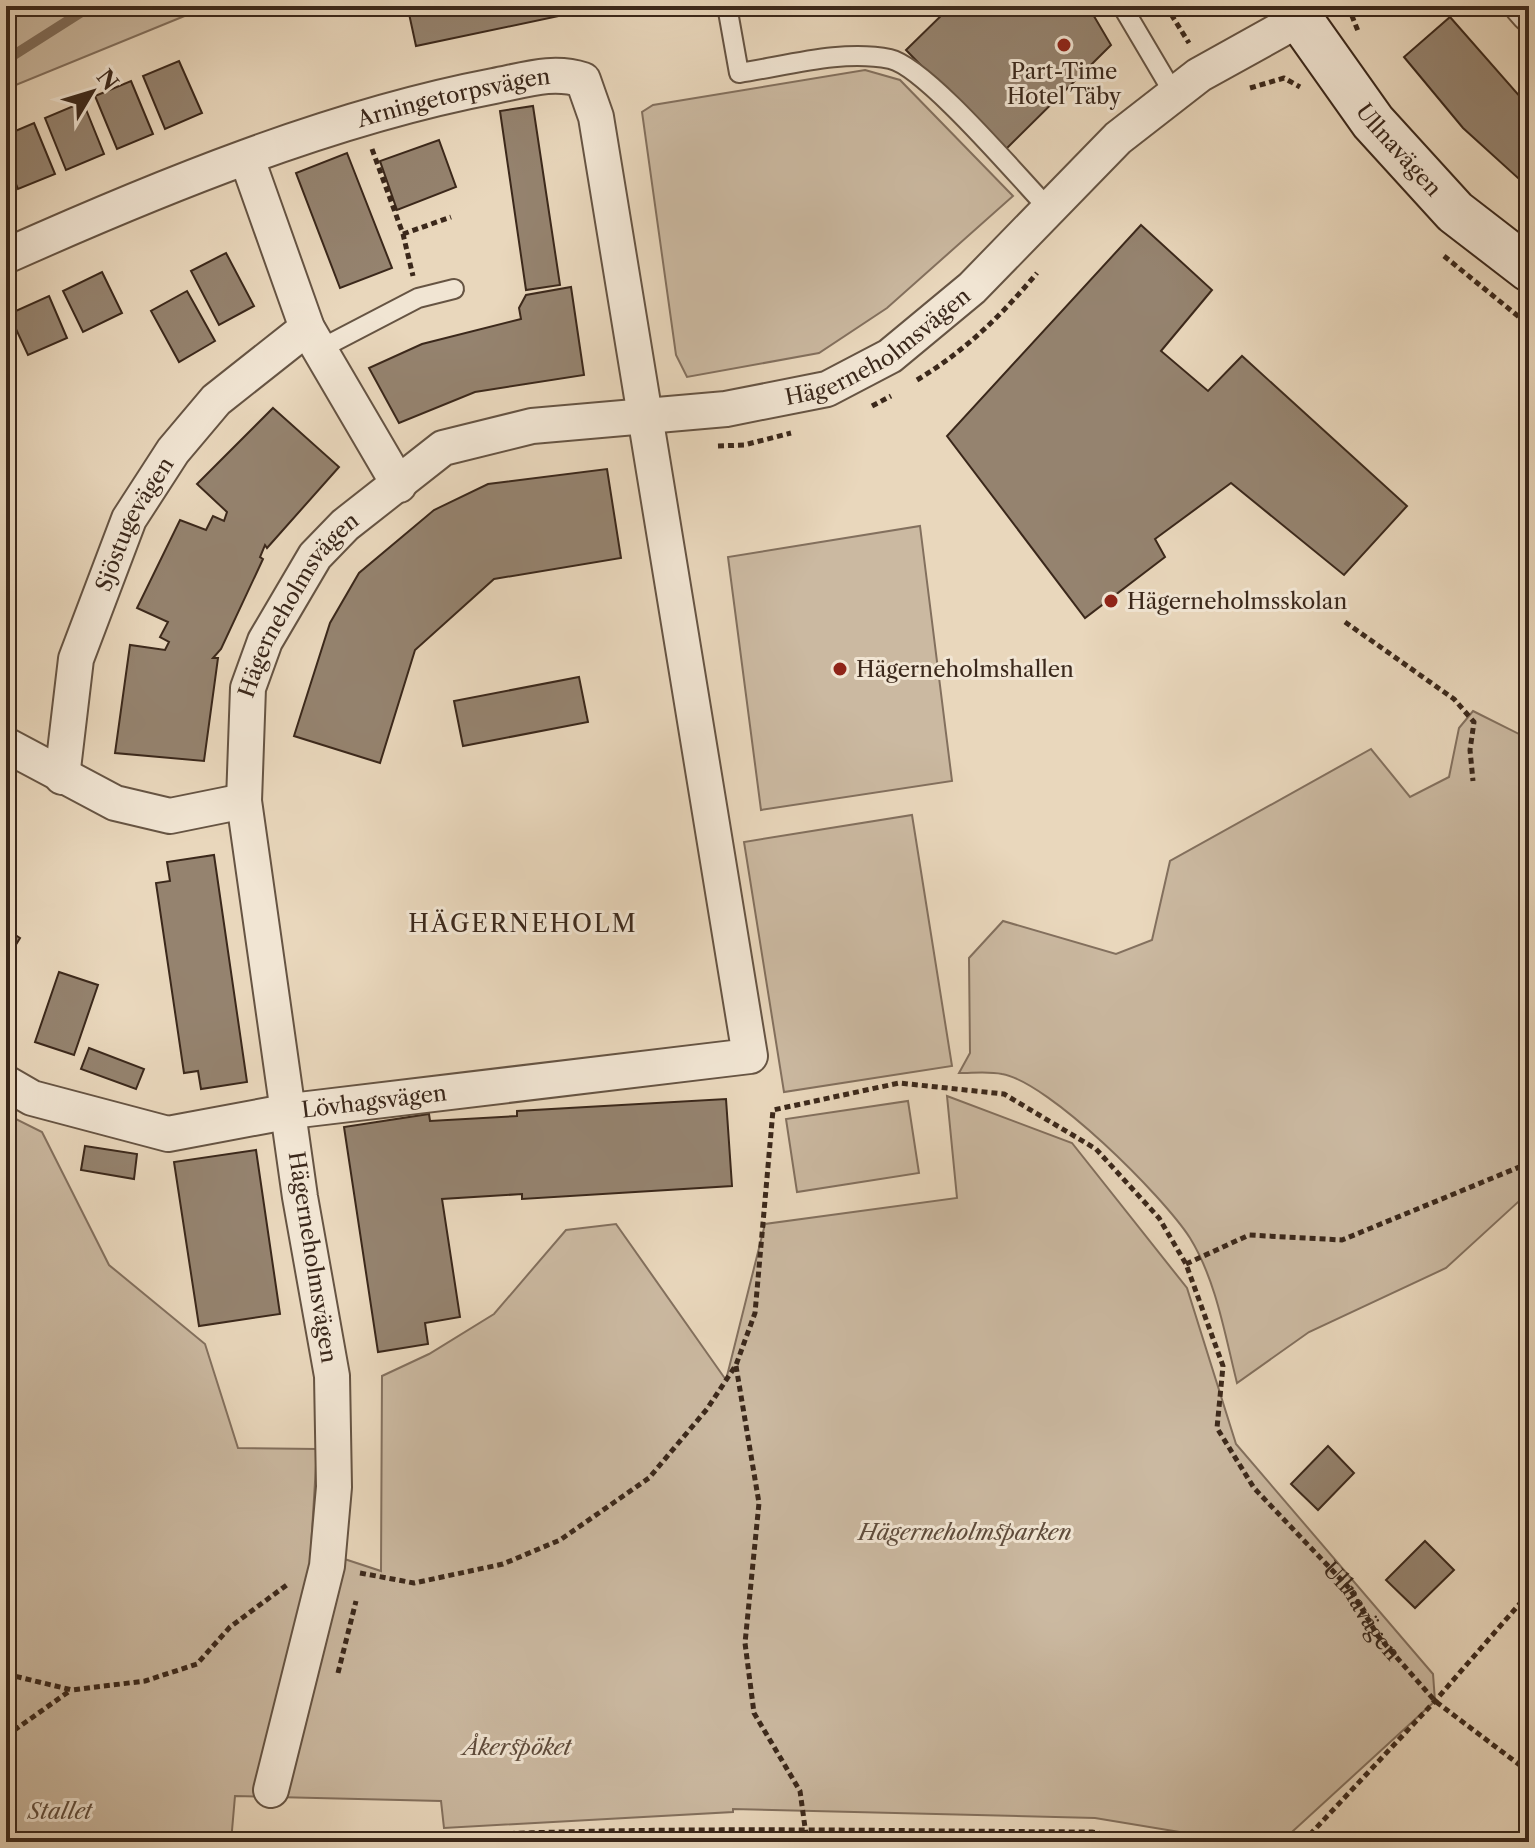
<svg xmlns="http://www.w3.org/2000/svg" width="1535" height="1848" viewBox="0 0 1535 1848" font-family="'Libre Caslon Text',serif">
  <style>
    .green { fill: #cbb9a1; stroke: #83705e; stroke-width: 2 }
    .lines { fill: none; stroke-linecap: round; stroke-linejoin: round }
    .stream { stroke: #806e5b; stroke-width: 10 }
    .building { fill: #95836f; stroke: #3b281b; stroke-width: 2 }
    .lane-casing { stroke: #665443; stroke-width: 22 }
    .street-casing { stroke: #665443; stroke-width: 38 }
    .secondary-casing { stroke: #3b281b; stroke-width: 48 }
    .path { stroke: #3b281b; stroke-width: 5; stroke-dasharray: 6 4; stroke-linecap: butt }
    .lane { stroke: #f1e5d3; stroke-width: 18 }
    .street { stroke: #f1e5d3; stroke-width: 34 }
    .secondary { stroke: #f1e5d3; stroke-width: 44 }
    .poi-dot { fill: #8f2418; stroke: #f1e5d3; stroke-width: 3 }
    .labels { text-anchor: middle; stroke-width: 6; stroke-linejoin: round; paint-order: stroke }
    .poi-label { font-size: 22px; fill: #3b281b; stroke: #f1e5d3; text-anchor: start }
    .street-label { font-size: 22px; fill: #3b281b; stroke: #f1e5d3 }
    .park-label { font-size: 22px; font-style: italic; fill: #5f4c3c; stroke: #f1e5d3 }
    .neighbourhood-label { font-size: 24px; letter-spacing: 2px; fill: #3b281b; stroke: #f1e5d3 }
  </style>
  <rect width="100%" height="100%" fill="#e9d7bc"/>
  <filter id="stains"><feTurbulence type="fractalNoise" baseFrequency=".0025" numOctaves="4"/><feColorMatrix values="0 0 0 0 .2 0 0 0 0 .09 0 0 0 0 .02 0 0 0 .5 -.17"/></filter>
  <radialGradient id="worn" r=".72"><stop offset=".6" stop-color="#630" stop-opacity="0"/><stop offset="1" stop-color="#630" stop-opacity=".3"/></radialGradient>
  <g class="green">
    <polygon points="6,6 209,6 6,89"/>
    <polygon points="865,70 900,80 1013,196 887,308 819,353 687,377 676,355 642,112 653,105"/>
    <polygon points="920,526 952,781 761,810 728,557"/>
    <path d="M1473,711l56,28v453l-83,76 -137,64 -72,51c-12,-48 -21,-103 -47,-145 -27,-42 -141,-156 -188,-164 -13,-3 -29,-1 -43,-1l11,-20 -1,-95 34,-37 113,33 36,-14 18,-79 201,-112 39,48 39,-20 10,-49z"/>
    <polygon points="912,815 952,1066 784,1092 744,842"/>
    <polygon points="947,1096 1072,1143 1187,1288 1236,1444 1433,1674 1435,1701 1281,1842 1240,1842 1095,1818 733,1809 733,1812 444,1828 441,1801 235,1796 231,1842 6,1842 6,1114 42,1132 109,1265 205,1344 238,1448 317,1449 311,1548 381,1571 382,1376 429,1354 494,1314 566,1230 616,1224 726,1380 765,1224 957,1198"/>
    <polygon points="908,1101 919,1173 797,1192 786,1119"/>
  </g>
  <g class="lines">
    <g class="stream">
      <polyline points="145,6 158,9 165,6"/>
      <polyline points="6,60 91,6"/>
    </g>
  </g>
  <g class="building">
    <polygon points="424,6 592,6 592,9 416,46 408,9"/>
    <polygon points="951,6 1088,6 1111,45 1004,151 906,50"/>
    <polygon points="1450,17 1529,107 1529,188 1463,128 1404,57"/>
    <polygon points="179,61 202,113 165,129 143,76"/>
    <polygon points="131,81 153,134 117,149 95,96"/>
    <polygon points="83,102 104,154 66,170 45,118"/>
    <polygon points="533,106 560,285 526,290 500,111"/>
    <polygon points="34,123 55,174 18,189 6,159 6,135"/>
    <polygon points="439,140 456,187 397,210 380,161"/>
    <polygon points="347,153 392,268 340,288 296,173"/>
    <polygon points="1141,225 1212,290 1161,351 1208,391 1242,356 1407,506 1344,575 1231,483 1155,539 1165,557 1085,618 947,436"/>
    <polygon points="226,253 254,306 219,325 191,271"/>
    <polygon points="102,272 122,313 83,332 63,291"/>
    <polygon points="571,287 584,375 475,392 399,423 369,368 422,344 521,319 519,308 526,295"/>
    <polygon points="187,291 215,341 179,362 151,311"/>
    <polygon points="49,296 67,338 28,355 9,314"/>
    <polygon points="273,408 339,467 267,548 265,545 260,557 263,559 221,649 213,658 218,658 204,761 115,753 130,645 165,650 169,642 160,637 168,622 137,608 180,520 206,530 213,516 224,521 227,512 197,484"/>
    <polygon points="607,469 621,558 494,579 415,650 380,763 294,736 330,623 359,573 434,510 488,484"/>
    <polygon points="579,677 588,722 463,746 454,701"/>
    <polygon points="214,855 247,1082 201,1089 198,1071 184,1073 156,883 170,881 167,862"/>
    <polygon points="6,929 20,938 6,961"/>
    <polygon points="59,972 98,985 74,1055 35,1042"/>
    <polygon points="89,1048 144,1069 136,1089 81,1069"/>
    <polygon points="726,1099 732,1186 522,1199 522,1194 442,1199 460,1317 425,1323 428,1344 378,1352 344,1127 429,1114 430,1121 517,1116 517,1111"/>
    <polygon points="85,1146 137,1154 134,1179 81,1170"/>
    <polygon points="256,1150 280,1314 199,1326 174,1162"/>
    <polygon points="1328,1446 1354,1473 1318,1510 1291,1484"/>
    <polygon points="1425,1541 1454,1570 1415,1608 1386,1580"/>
  </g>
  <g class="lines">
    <g class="lane-casing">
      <g id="lane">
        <path d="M727,6l12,67c47,-7 103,-24 151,-14 36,8 129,119 159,150"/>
        <polyline points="1122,6 1174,94"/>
        <polyline points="322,348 418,298 454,289"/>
      </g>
    </g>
    <g class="street-casing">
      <g id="street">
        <polyline points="1522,6 1529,14"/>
        <polyline points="247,159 307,328 399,485"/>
        <path id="s2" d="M6,256c152,-68 325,-139 488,-170 31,-6 59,-16 89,-6l13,37 154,939 -459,55 -123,23 -136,-36 -26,-15"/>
        <polyline points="6,745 115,803 170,816 244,801"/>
        <path id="s3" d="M62,777l14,-118 53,-140 44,-68 43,-51 91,-72"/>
        <path id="s4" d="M271,1790l56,-224 7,-79 -2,-111 -32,-179 -56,-396 4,-113 17,-47 50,-85 30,-31 98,-77 89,-22 194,-17 101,-20 63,-33 82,-68 146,-150 81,-63 101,-56"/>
      </g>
    </g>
    <g class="secondary-casing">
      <g id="secondary">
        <path id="s5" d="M1295,6l5,13 73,103 82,90 74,57"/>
      </g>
    </g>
    <g class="path">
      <polyline points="1166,6 1189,43"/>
      <polyline points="1348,6 1358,31"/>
      <polyline points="1250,88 1284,78 1300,87"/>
      <polyline points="372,149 403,234 413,276"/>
      <polyline points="403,234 451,217"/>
      <polyline points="1444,256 1529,325"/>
      <path d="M917,380c48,-29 84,-64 120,-107"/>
      <polyline points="872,406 891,396"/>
      <polyline points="718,446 744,445 791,433"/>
      <polyline points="1345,622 1454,699 1474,722 1470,750 1473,781"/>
      <polyline points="1186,1264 1249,1235 1342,1240 1529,1163"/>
      <polyline points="736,1366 759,1503 745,1643 754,1713 800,1791 807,1842"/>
      <path id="s1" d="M360,1573l54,10 89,-19 57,-24 89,-62 58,-69 29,-44 19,-52 18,-203 126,-27 105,11 92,55 63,69 27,46 37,102 -6,62 37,60 96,101 28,47 57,65 94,71"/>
      <polyline points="338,1673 356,1601"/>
      <polyline points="6,1674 72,1690 145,1681 197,1664 230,1627 288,1584"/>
      <polyline points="6,1736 71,1690"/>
      <polyline points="648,1831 649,1842"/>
      <path d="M349,1842c247,-18 495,-11 743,-10l58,10"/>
      <polyline points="1303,1842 1435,1701 1529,1593"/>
    </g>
    <use href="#lane" class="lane"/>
    <use href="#street" class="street"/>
    <use href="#secondary" class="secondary"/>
  </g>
  <g class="poi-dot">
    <circle cx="1064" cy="45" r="8"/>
    <circle cx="1111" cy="601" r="8"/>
    <circle cx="840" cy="669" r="8"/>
  </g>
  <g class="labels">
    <g class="poi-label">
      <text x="1064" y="79" text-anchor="middle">Part-Time<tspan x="1064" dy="25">Hotel Täby</tspan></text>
      <text x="1127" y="609">Hägerneholmsskolan</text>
      <text x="856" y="677">Hägerneholmshallen</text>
    </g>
    <g class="street-label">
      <text dy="8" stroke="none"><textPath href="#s2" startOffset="476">Arningetorpsvägen</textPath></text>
      <text dy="8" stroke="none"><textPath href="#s5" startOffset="178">Ullnavägen</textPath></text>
      <text dy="8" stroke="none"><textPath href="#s4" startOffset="1886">Hägerneholmsvägen</textPath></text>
      <text dy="8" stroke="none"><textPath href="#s3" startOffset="266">Sjöstugevägen</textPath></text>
      <text dy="8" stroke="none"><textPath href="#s4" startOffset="1214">Hägerneholmsvägen</textPath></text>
      <text transform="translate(374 1101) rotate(-7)" y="8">Lövhagsvägen</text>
      <text transform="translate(313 1257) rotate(81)" y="8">Hägerneholmsvägen</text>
      <text dy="8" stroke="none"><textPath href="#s1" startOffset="1612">Ullnavägen</textPath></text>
    </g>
    <g class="park-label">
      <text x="965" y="1540">Hägerneholmsparken</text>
      <text x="517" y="1755">Åkerspöket</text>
      <text x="60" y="1819">Stallet</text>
    </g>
    <g class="neighbourhood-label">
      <text x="523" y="932">HÄGERNEHOLM</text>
    </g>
  </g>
  <rect width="1535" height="1848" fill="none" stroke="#e9d7bc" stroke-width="32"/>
  <rect x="8" y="8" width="1519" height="1832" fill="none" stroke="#3b281b" stroke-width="4"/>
  <rect x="16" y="16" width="1503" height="1816" fill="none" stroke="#3b281b" stroke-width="2"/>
  <g transform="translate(92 92) rotate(52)" stroke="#f1e5d3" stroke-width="6" paint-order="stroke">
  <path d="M0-6L14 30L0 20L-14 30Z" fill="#3b281b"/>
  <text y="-12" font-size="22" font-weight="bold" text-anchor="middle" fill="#3b281b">N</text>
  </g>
  <rect width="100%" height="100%" filter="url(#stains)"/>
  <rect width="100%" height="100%" fill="url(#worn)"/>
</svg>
